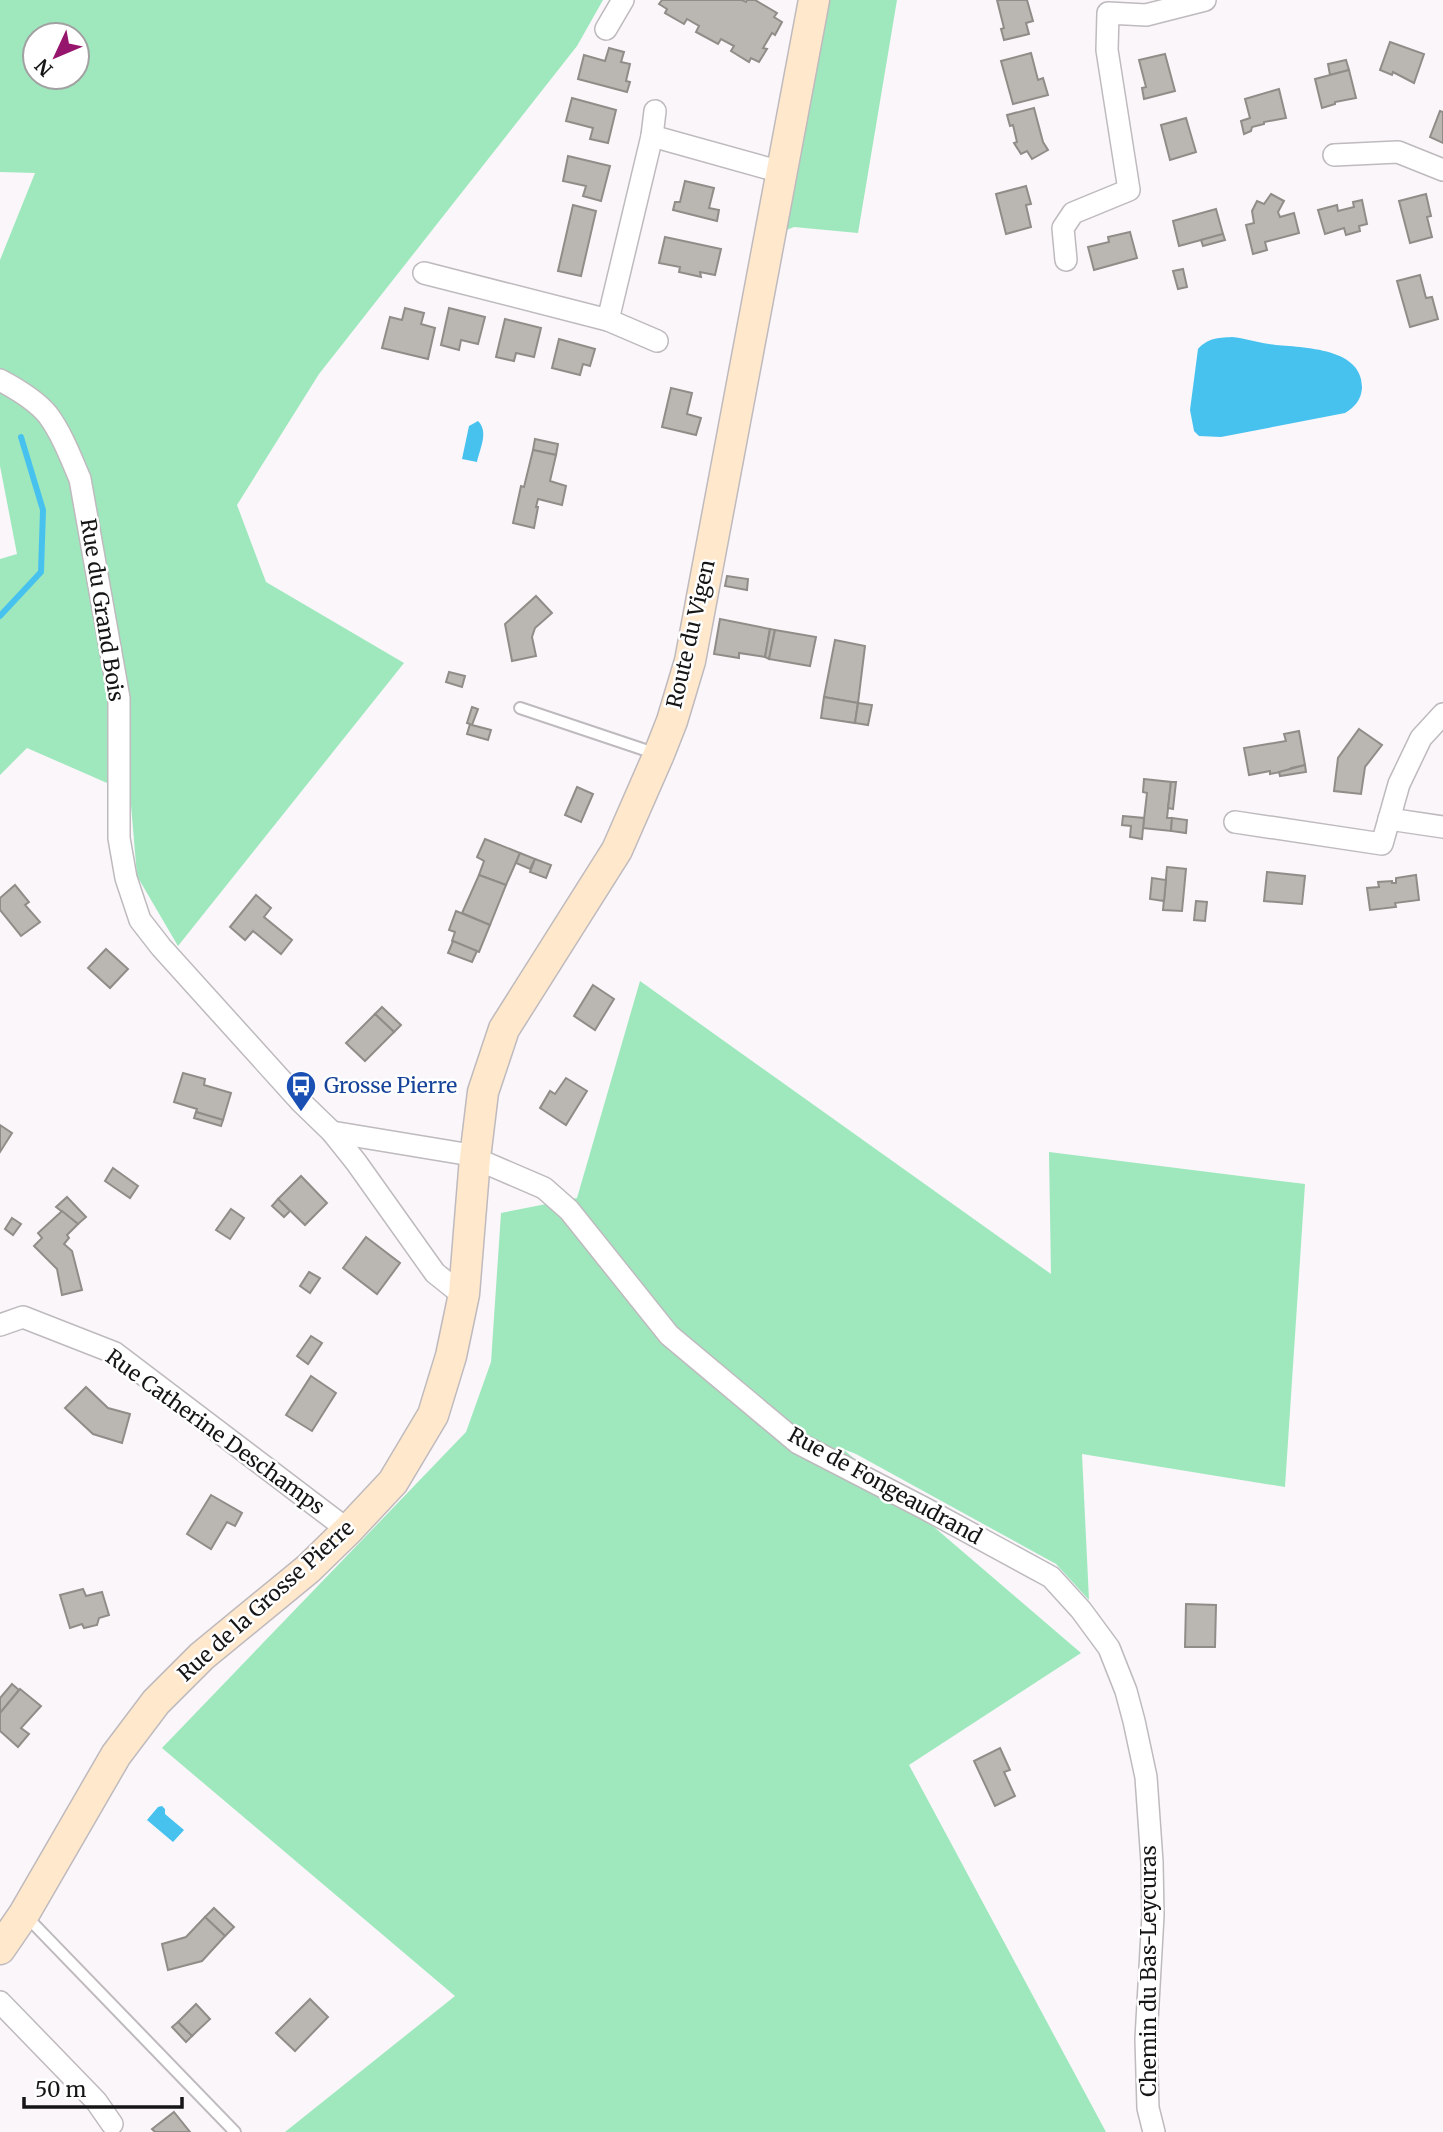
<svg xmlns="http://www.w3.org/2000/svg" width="1443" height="2132" viewBox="0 0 1443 2132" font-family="Merriweather,serif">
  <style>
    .green { fill: #9fe8bd; fill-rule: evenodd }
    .water { fill: #47c2ef }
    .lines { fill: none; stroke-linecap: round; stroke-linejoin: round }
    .stream { stroke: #47c2ef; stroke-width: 6 }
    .building { fill: #bab7b3; stroke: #908d89; stroke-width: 2 }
    .lane-casing { stroke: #bebabe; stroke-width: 14 }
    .street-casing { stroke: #bebabe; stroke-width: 24 }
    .secondary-casing { stroke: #bebabe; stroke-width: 33 }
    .lane { stroke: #fff; stroke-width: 10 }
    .street { stroke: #fff; stroke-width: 21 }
    .secondary { stroke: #ffe8cb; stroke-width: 30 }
    .labels { text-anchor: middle; stroke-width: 5; stroke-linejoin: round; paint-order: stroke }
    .street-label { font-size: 21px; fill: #161516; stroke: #fff }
    .transit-label { font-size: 21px; fill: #164399; stroke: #fff; text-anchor: start }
  </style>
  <rect width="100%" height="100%" fill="#faf6fa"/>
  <g class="green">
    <path d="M0,0h603l-26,46 -258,328 -82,131 29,77 138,81 -226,283 -41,-70 -7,-83 -103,-45 -27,27v-216l17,-5 -17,-88v-206l35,-87 -35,-1zM35,35h42v42h-42z"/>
    <polygon points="818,0 897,0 858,233 794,227 779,233"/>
    <polygon points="640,981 1051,1274 1049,1152 1305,1184 1285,1487 1082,1454 1089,1600 1056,1564 856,1454 843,1449 1081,1653 909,1765 1106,2132 285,2132 455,1996 162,1748 466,1432 491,1362 501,1213 577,1198"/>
  </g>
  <g class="water">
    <path d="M1232,337c12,1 24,5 37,7 28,4 94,1 93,44 -1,12 -7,19 -17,25l-124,24 -22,-1 -5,-5 -4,-21 8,-61c10,-11 19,-11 34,-12z"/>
    <path d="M478,421c11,11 2,27 -1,41l-15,-3 7,-33z"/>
    <polygon points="162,1806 165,1809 165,1814 184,1830 173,1842 147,1820 158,1807"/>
  </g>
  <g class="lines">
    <polyline class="stream" points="0,616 41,572 43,510 21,437"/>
  </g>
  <g class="building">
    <polygon points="662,0 742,0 746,2 747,0 755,0 777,13 774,17 782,22 775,35 772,33 763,48 767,49 759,62 751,58 749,62 731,51 734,46 721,39 718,44 696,32 699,26 687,19 684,24 665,13 667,9 659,4"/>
    <polygon points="997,0 1027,0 1033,21 1026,23 1029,34 1004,40 1001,29 1004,28"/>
    <polygon points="1390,42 1424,54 1414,83 1393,72 1392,75 1380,70"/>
    <polygon points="609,48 624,52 621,62 630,64 626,81 630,82 627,92 578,79 584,55 605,61"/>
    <polygon points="1031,53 1038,80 1043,78 1048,95 1013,104 1001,61"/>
    <polygon points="1165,54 1175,91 1144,99 1142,88 1146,87 1139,60"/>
    <polygon points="1346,60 1349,70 1330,75 1328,64"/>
    <polygon points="1349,70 1356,98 1335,102 1335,104 1322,108 1315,79"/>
    <polygon points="1279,89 1286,118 1264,122 1264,124 1252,127 1251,131 1244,134 1241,121 1250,118 1245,99"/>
    <polygon points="572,98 616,110 608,143 590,139 593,128 566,121"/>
    <polygon points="1034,108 1043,142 1048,150 1032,159 1027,151 1021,154 1014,143 1017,142 1013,125 1010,126 1007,115"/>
    <polygon points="1440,111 1443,112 1443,143 1430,137"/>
    <polygon points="1186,118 1196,152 1170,160 1161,125"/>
    <polygon points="568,156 610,166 601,201 583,196 586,186 563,181"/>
    <polygon points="685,181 714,188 709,208 719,210 717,221 673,210 675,202 680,202"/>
    <polygon points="1026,186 1031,204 1026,205 1031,227 1006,234 996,194"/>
    <polygon points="1271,194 1284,201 1278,212 1280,217 1294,213 1299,233 1265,242 1267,250 1253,254 1246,225 1254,223 1252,211 1257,201 1264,204"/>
    <polygon points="1426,194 1431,216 1427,217 1432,237 1410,243 1399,201"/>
    <polygon points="1362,200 1367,224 1359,226 1360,231 1346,235 1344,228 1325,234 1318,210 1337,205 1338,211 1354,207 1353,202"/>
    <polygon points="573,205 596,211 581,276 558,271"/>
    <polygon points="1216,209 1223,234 1179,246 1173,221"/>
    <polygon points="1130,232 1137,258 1094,270 1088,247 1109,242 1108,237"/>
    <polygon points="1223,234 1225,240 1203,246 1201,240"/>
    <polygon points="665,237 721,249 715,275 700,272 701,277 679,272 680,267 659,263"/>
    <polygon points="1183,269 1187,287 1178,289 1173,271"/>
    <polygon points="1420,275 1426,298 1432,297 1438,319 1410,327 1397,281"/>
    <polygon points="405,308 424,313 421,324 435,328 428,359 382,348 390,317 402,320"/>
    <polygon points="449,308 485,317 478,344 461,340 459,350 441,345"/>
    <polygon points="505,319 541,328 534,357 516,353 514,361 496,357"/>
    <polygon points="559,339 595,349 590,366 583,364 580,375 552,368"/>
    <polygon points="671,388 692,393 687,414 701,418 696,435 662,427"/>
    <polygon points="535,439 558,444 556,455 533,450"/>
    <polygon points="533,450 556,455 550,481 566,486 562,505 538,499 536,507 538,507 534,528 513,523 521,486 524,487"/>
    <polygon points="727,576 748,579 747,590 725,586"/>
    <polygon points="536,596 552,613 535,628 532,637 536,656 512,661 505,624"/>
    <polygon points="720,619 770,629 765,657 739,653 739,658 714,654"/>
    <polygon points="770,629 775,630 769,659 765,657"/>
    <polygon points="775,630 816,637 810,666 769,659"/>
    <polygon points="835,640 865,646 858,703 824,697"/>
    <polygon points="449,672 465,676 462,687 446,682"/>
    <polygon points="824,697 858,703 855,723 821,718"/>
    <polygon points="858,703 872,705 868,725 855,723"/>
    <polygon points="472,707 478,709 472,725 491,730 488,740 467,734 470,724 467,723"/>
    <polygon points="1359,729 1382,745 1365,767 1361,794 1334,791 1338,758"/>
    <polygon points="1299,731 1305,765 1291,768 1291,770 1270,774 1270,771 1249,775 1244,748 1286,741 1284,734"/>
    <polygon points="1305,765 1306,772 1280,776 1279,772"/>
    <polygon points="1144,779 1171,782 1167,818 1172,818 1171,831 1143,828 1147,793 1143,792"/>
    <polygon points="1171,782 1176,782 1173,809 1168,808"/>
    <polygon points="577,787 593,794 581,822 565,815"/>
    <polygon points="1123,816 1144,818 1142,839 1130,837 1131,826 1122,825"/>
    <polygon points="1172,818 1187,820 1186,833 1171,831"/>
    <polygon points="485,839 520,853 506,885 479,875 484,861 477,857"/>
    <polygon points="520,853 535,859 530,869 516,863"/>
    <polygon points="535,859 551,865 546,878 530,872"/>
    <polygon points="1167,867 1186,869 1182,911 1163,910"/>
    <polygon points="1267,872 1305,876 1302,904 1264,901"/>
    <polygon points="479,875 506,885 490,925 462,913"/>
    <polygon points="1416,875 1419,900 1395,903 1396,907 1370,910 1367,888 1379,887 1378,882 1392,881 1392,883 1396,883 1396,878"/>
    <polygon points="1152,878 1166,880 1164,901 1150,899"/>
    <polygon points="15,885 29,902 25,905 40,922 21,936 0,910 0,898"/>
    <polygon points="256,895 271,908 264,917 292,940 281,954 253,931 245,940 230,927"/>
    <polygon points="1196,901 1207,902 1205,921 1194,920"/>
    <polygon points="456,911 490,925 479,952 452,941 455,932 449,930"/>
    <polygon points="453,941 477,951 472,962 448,953"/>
    <polygon points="106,949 128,969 110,988 88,968"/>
    <polygon points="593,985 614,999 595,1030 574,1016"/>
    <polygon points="382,1007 401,1025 394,1032 375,1014"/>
    <polygon points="375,1014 394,1032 365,1061 346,1043"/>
    <polygon points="183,1073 205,1079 204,1085 231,1093 223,1120 196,1112 197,1109 174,1102"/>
    <polygon points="566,1078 587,1091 566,1125 540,1108 550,1091 555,1094"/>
    <polygon points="196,1112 223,1120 221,1126 194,1118"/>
    <polygon points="0,1125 12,1133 0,1152"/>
    <polygon points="113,1168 138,1186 130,1198 105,1181"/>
    <polygon points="301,1176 327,1203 305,1225 278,1199"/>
    <polygon points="67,1197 86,1217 78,1224 56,1207"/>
    <polygon points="278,1199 290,1211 284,1217 272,1206"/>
    <polygon points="231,1209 244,1218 230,1239 216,1230"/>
    <polygon points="62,1211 78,1224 67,1235 69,1238 64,1244 72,1251 82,1290 62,1295 57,1269 34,1246 42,1238 38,1233"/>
    <polygon points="12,1218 21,1224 13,1235 5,1229"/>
    <polygon points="366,1237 400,1263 377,1294 343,1268"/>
    <polygon points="309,1272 320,1278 310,1293 300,1286"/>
    <polygon points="311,1336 322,1343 308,1364 297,1356"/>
    <polygon points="311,1376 336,1393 312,1431 286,1415"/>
    <polygon points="86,1387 108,1408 130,1414 122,1443 93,1434 65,1408"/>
    <polygon points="211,1495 242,1513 235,1526 227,1522 211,1549 187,1534"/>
    <polygon points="83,1589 86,1596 102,1592 109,1615 99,1618 97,1625 84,1628 82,1624 70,1628 60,1595"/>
    <polygon points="1186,1604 1216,1605 1215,1647 1185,1647"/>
    <polygon points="12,1684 19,1690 0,1713 0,1698"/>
    <polygon points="20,1689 41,1706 21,1728 29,1734 18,1747 0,1731 0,1713"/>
    <polygon points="1000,1748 1010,1770 1004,1772 1015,1796 995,1806 974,1761"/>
    <polygon points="214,1908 234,1927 225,1936 205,1917"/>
    <polygon points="205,1917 225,1936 202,1961 168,1970 162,1944 186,1937"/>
    <polygon points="310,1999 328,2017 295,2051 276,2033"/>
    <polygon points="196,2004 210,2019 192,2036 178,2022"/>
    <polygon points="178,2022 192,2036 186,2042 172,2027"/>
    <polygon points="174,2112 190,2132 155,2132 152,2129"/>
  </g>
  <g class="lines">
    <g class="lane-casing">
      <g id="lane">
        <polyline points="520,708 657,754"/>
        <polyline points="26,1916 235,2132"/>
      </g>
    </g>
    <g class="street-casing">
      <g id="street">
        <polyline points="606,29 623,0"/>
        <polyline points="652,136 781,172"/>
        <polyline points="1334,155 1398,152 1443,170"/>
        <polyline points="1066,260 1063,228 1073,213 1129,190 1107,50 1108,13 1146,15 1205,0"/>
        <polyline points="424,273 608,320 657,341"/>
        <polyline points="608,320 652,136 655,111"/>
        <path d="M0,380c17,9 36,20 48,35 14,19 23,43 32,64l39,219v140l7,40 14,42 21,27 140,155 31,30 24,30 79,111 20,16 9,5"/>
        <polyline points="1389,819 1443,827"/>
        <polyline points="1235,822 1382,844 1399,784 1421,738 1443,714"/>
        <polyline points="332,1132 465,1154 544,1188 569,1210 669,1335 798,1443 924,1508 1051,1577 1081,1610 1109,1648 1126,1691 1134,1721 1146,1777 1152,1862 1153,1915 1146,2039 1148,2108 1154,2132"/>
        <polyline points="0,1325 23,1317 115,1353 348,1530"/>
        <polyline points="0,2002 96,2101 112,2124"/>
      </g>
    </g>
    <g class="secondary-casing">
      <polyline id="secondary" points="0,1949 24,1914 116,1755 156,1702 202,1656 308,1569 348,1530 393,1482 433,1415 451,1356 464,1294 475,1158 483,1092 504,1029 617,850 659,754 672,721 690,661 814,0"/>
    </g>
    <use href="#lane" class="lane"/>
    <use href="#street" class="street"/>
    <use href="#secondary" class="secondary"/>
  </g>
  <defs>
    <g id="bus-pin" transform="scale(1.575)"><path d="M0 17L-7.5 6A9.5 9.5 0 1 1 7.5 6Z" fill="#1a4fb4" stroke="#fff"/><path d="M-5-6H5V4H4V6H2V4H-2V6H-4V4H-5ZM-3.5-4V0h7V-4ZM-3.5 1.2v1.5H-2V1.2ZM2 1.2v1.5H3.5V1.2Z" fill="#fff"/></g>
  </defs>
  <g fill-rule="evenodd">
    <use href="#bus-pin" x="301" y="1086"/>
  </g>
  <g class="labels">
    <g class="street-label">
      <text transform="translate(102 610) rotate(81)" y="7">Rue du Grand Bois</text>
      <text transform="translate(691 634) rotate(-77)" y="7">Route du Vigen</text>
      <text transform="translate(215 1432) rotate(36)" y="7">Rue Catherine Deschamps</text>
      <text transform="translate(885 1486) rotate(29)" y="7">Rue de Fongeaudrand</text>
      <text transform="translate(266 1601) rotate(-42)" y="7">Rue de la Grosse Pierre</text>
      <text transform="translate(1149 1971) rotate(-90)" y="7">Chemin du Bas-Leycuras</text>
    </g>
    <g class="transit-label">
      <text x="324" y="1093">Grosse Pierre</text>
    </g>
  </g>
  <g transform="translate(56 56) rotate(226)"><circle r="33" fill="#ffffff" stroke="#a2a1a2" stroke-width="2"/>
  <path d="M0-5L12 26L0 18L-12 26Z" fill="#97166d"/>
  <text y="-10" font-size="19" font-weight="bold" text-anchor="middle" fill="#161516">N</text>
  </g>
  <path d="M24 2097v10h158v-10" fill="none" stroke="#161516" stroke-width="3.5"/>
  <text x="35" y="2097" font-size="21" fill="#161516" stroke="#ffffff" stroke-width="5" paint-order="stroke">50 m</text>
</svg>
